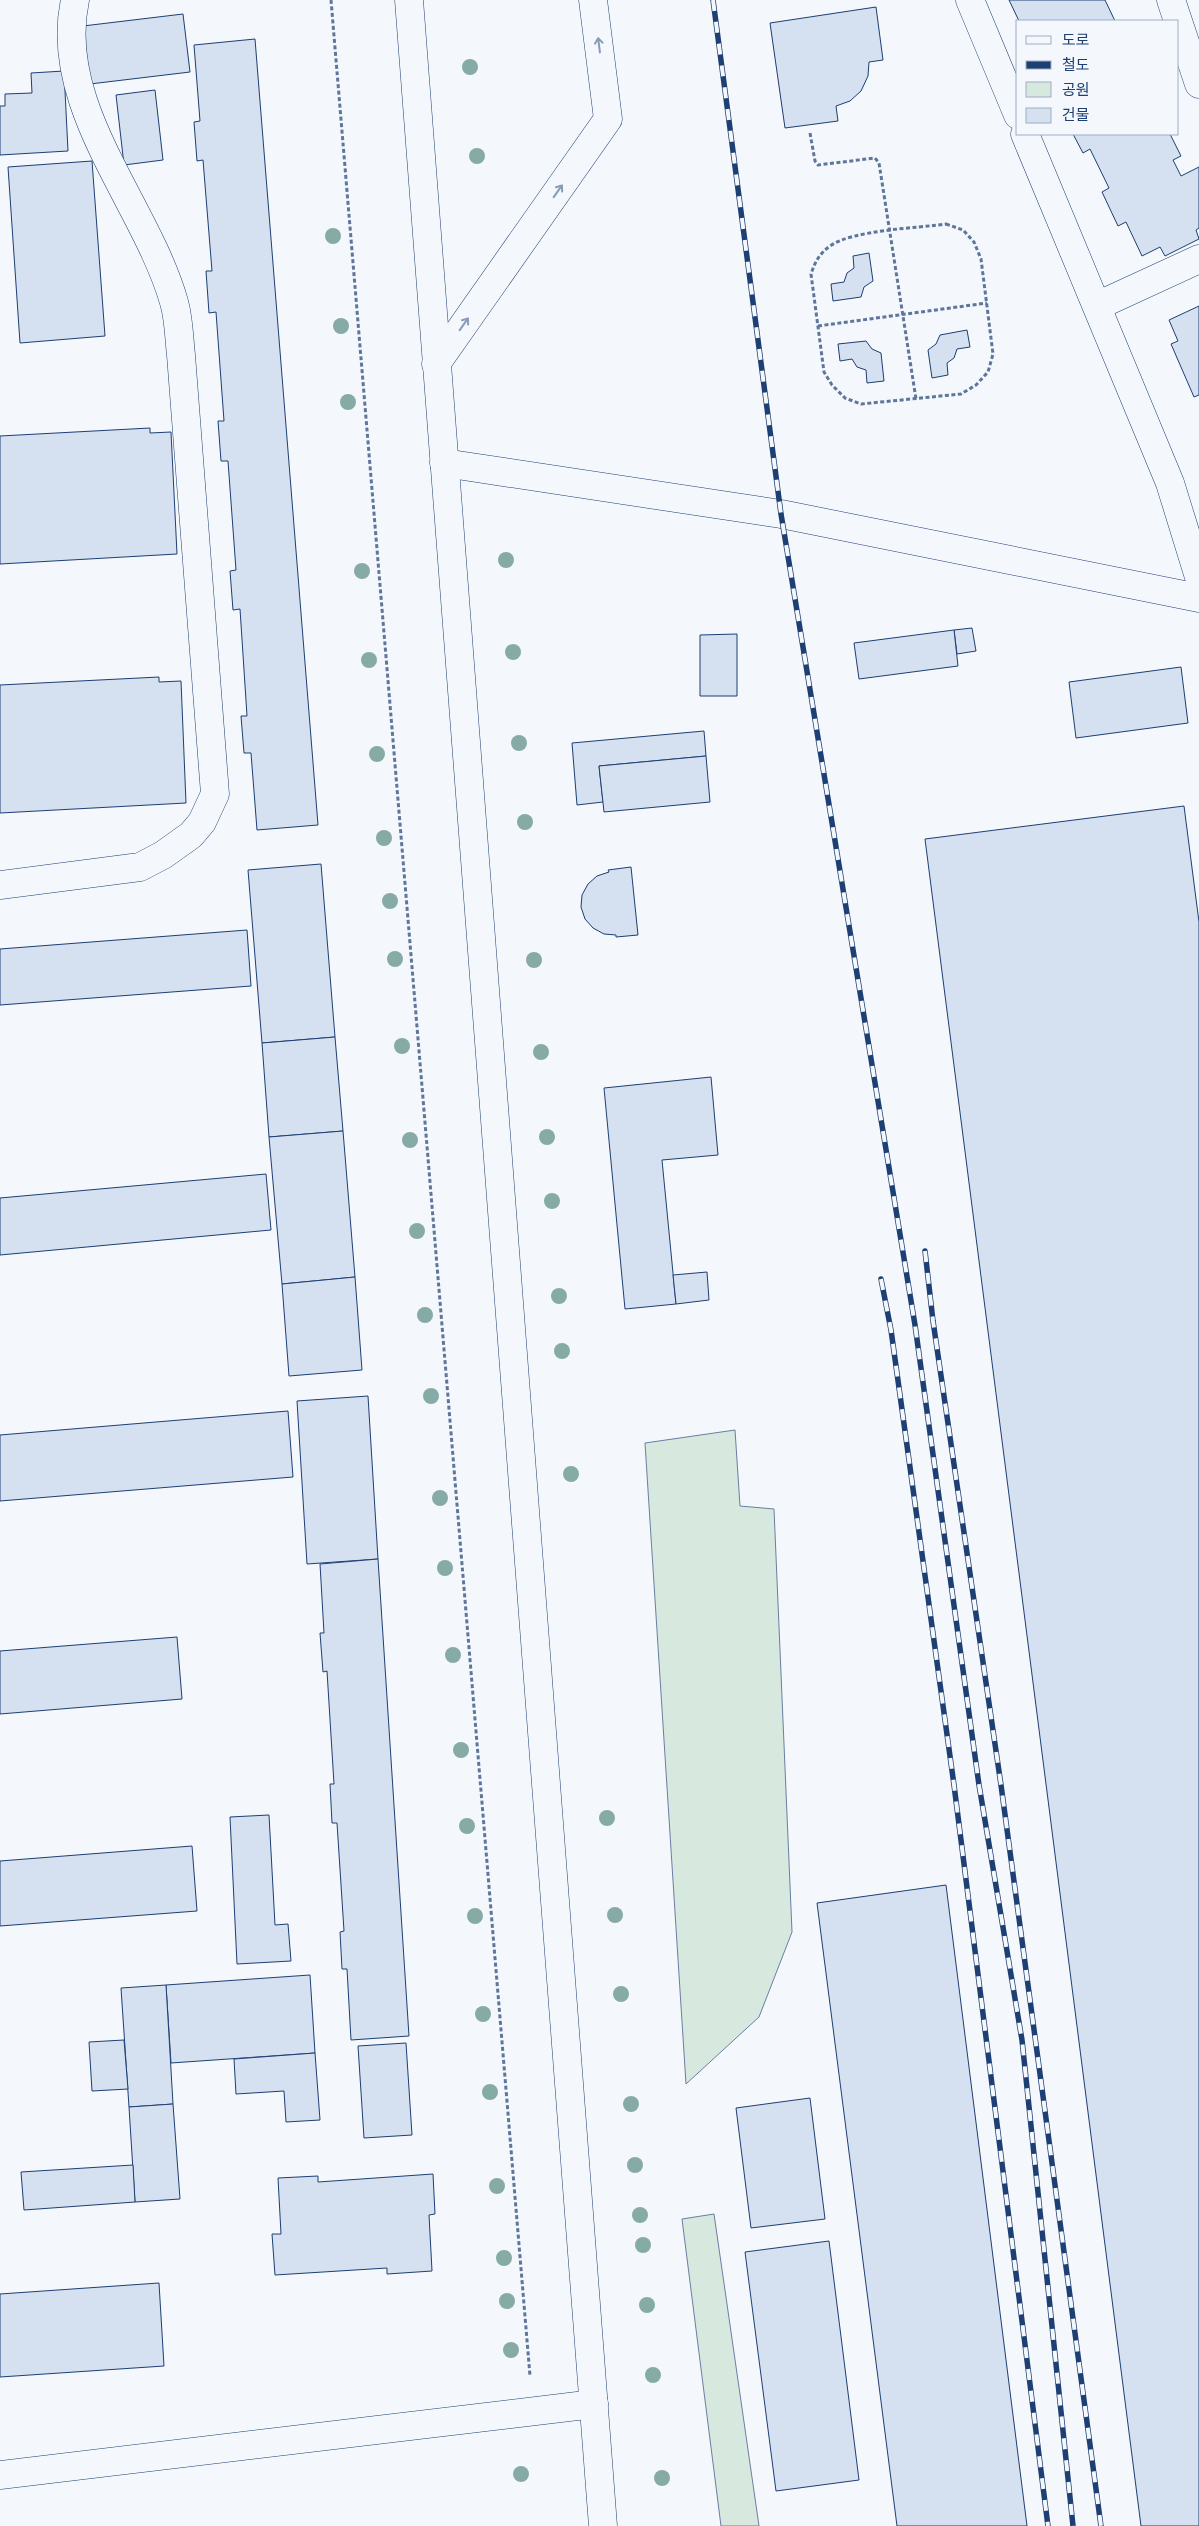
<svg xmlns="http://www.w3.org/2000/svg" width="1199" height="2526" viewBox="0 0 1199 2526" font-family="'Public Sans','Noto Sans KR',sans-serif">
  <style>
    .green { fill: #d7e8df; stroke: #687fa3 }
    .building { fill: #d5e0f0; stroke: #1d3f73 }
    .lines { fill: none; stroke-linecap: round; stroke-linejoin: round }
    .minor-casing { stroke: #1d3f73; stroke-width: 29 }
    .secondary-casing { stroke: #1d3f73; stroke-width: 29 }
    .primary-casing { stroke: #1d3f73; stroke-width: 29 }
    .path { stroke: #5e769c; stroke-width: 3; stroke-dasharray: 4 2.5; stroke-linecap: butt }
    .minor { stroke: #f4f7fb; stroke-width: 28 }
    .secondary { stroke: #f4f7fb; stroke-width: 28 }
    .primary { stroke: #f4f7fb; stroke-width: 28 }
    .rail-casing { stroke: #1d3f73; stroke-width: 5.5 }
    .rail { stroke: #f4f7fb; stroke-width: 4; stroke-dasharray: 11; stroke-linecap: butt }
    .tree { fill: #86aba6 }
    .oneway { stroke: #889bb7 }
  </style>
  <rect width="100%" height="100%" fill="#f4f7fb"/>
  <g class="green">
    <polygon points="735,1430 740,1506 774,1509 792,1932 759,2017 686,2084 645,1443"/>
    <polygon points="714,2214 759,2526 721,2526 682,2219"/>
  </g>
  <g class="building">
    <polygon points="1009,0 1105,0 1115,21 1019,21"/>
    <polygon points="876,7 883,60 869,62 868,76 861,91 850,101 836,106 838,121 785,128 770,23"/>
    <polygon points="183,14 190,72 90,84 83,26"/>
    <polygon points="255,39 318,825 257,830 251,753 244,753 241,716 247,716 240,609 233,610 230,571 236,570 228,461 221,461 218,421 224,421 216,312 209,313 206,271 212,271 203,160 197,161 194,122 200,121 194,45"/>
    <polygon points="64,71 68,151 0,155 0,106 5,106 5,94 32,93 31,73"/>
    <polygon points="155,90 163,160 124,165 116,95"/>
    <polygon points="1073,134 1170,134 1181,156 1173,160 1181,176 1199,167 1199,228 1196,230 1199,239 1165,256 1160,247 1142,256 1126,222 1118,226 1102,192 1109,188 1090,149 1083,153"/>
    <polygon points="92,161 105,336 20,343 8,167"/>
    <polygon points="869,253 873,281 864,287 861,297 833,301 831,284 844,282 847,273 854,268 853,256"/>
    <polygon points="1199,306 1199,395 1194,397 1171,344 1178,341 1169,320"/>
    <polygon points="967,330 970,347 957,349 954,358 947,363 948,375 932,378 928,350 936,344 940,335"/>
    <polygon points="866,341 872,349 881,353 884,381 867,383 866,370 857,367 852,359 840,361 838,344"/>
    <polygon points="150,428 150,433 171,432 177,554 0,564 0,436"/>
    <polygon points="972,628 976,651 957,654 954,630"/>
    <polygon points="954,630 958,666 859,679 854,643"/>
    <polygon points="737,634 737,696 700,696 700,635"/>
    <polygon points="1181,667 1188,723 1076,738 1069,682"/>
    <polygon points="159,677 159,682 181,681 186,803 0,813 0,685"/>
    <polygon points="704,731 706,756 599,766 603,802 577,805 572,743"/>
    <polygon points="706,756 710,802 604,812 599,766"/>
    <polygon points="1184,806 1199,922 1199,2526 1141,2526 925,839"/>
    <polygon points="321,864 335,1037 262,1043 248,870"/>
    <polygon points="631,867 638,935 616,937 616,935 604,934 593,928 585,919 581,907 582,895 588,884 597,876 609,872 608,870"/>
    <polygon points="247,930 251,986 0,1005 0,949"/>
    <polygon points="335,1037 343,1131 269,1137 262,1043"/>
    <polygon points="711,1077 718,1155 662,1160 676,1304 625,1309 604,1088"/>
    <polygon points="343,1131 355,1277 282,1284 269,1137"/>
    <polygon points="266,1174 271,1230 0,1255 0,1198"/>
    <polygon points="707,1272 709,1300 676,1304 673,1275"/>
    <polygon points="355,1277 362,1370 289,1376 282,1284"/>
    <polygon points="368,1396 378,1559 307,1564 297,1401"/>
    <polygon points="288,1411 293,1477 0,1501 0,1435"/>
    <polygon points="378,1559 409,2036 351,2040 347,1969 342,1969 340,1932 344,1931 337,1823 332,1823 330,1784 334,1784 327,1671 323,1672 320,1633 324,1633 320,1564"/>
    <polygon points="177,1637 182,1699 0,1714 0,1651"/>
    <polygon points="269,1815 275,1925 288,1924 291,1961 237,1964 230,1817"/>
    <polygon points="192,1846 197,1911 0,1926 0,1861"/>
    <polygon points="946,1885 1027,2526 897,2526 817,1903"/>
    <polygon points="310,1975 315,2053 171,2063 166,1985"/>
    <polygon points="166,1985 173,2104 129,2107 121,1988"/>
    <polygon points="124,2040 128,2089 92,2091 89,2042"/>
    <polygon points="406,2043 412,2135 364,2138 358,2046"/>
    <polygon points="315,2053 320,2120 286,2122 284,2091 236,2094 234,2059"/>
    <polygon points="810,2098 825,2219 751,2228 736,2108"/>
    <polygon points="173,2104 180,2199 135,2202 129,2107"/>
    <polygon points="133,2165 135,2202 24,2210 21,2172"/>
    <polygon points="433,2174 435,2214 429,2215 432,2271 387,2274 387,2268 275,2275 272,2234 281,2234 278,2178 318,2176 318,2182"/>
    <polygon points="829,2241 859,2480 776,2491 745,2252"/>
    <polygon points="159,2283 164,2366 0,2377 0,2294"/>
  </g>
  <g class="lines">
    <g class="minor-casing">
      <g id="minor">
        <polyline points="970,0 1018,115"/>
        <polyline points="1171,0 1199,84"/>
        <polyline points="1025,134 1170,483 1199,577"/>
        <polyline points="1097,306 1199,259"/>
        <polyline points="436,364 608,119 593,0"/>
        <path d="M0,885l140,-18 23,-12 28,-20 11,-13 13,-28 -34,-439c-2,-17 -2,-36 -7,-53 -28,-98 -122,-195 -99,-302"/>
        <polyline points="0,2475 594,2404"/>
      </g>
    </g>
    <g class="secondary-casing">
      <polyline id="secondary" points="444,463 781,514 1199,598"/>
    </g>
    <g class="primary-casing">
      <polyline id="primary" points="409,0 603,2526"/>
    </g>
    <g class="path">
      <polyline points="331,0 530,2376"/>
      <polyline points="810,133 815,161 818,165 875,158 879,163 916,399"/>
      <path d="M946,224l17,6 11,12 7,17 12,95 -5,18 -12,13 -15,9 -100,10 -16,-6 -13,-13 -8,-13 -13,-98c4,-12 8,-20 19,-28 22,-16 88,-18 116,-22z"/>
      <polyline points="818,326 987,303"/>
    </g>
    <use href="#minor" class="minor"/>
    <use href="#secondary" class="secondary"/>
    <use href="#primary" class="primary"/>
    <g class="rail-casing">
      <g id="rail">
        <polyline points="713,0 781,514 915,1325 979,1785 1022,2040 1073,2526"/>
        <polyline points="925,1251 933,1321 1001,1785 1101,2526"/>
        <polyline points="881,1279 891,1330 954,1785 1048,2526"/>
      </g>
    </g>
    <use href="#rail" class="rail"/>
  </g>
  <g class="tree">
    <circle cx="470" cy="67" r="8"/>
    <circle cx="477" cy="156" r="8"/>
    <circle cx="333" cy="236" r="8"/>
    <circle cx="341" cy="326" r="8"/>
    <circle cx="348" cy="402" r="8"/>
    <circle cx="506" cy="560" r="8"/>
    <circle cx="362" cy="571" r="8"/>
    <circle cx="513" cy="652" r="8"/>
    <circle cx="369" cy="660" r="8"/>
    <circle cx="519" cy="743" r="8"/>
    <circle cx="377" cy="754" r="8"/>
    <circle cx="525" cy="822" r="8"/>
    <circle cx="384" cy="838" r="8"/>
    <circle cx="390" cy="901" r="8"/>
    <circle cx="395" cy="959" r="8"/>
    <circle cx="534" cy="960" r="8"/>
    <circle cx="402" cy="1046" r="8"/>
    <circle cx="541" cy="1052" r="8"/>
    <circle cx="547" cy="1137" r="8"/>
    <circle cx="410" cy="1140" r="8"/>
    <circle cx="552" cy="1201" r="8"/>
    <circle cx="417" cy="1231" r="8"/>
    <circle cx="559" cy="1296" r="8"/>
    <circle cx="425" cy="1315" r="8"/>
    <circle cx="562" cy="1351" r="8"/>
    <circle cx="431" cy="1396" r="8"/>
    <circle cx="571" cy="1474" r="8"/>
    <circle cx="440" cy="1498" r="8"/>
    <circle cx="445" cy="1568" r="8"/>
    <circle cx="453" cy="1655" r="8"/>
    <circle cx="461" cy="1750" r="8"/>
    <circle cx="607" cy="1818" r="8"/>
    <circle cx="467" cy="1826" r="8"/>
    <circle cx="615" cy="1915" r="8"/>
    <circle cx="475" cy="1916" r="8"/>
    <circle cx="621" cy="1994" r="8"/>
    <circle cx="483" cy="2014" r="8"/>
    <circle cx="490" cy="2092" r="8"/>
    <circle cx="631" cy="2104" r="8"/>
    <circle cx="635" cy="2165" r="8"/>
    <circle cx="497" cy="2186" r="8"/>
    <circle cx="640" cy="2215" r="8"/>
    <circle cx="643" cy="2245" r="8"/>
    <circle cx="504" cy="2258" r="8"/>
    <circle cx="507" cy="2301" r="8"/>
    <circle cx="647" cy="2305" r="8"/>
    <circle cx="511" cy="2350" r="8"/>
    <circle cx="653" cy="2375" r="8"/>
    <circle cx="521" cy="2474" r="8"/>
    <circle cx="662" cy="2478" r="8"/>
  </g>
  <defs><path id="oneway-shaft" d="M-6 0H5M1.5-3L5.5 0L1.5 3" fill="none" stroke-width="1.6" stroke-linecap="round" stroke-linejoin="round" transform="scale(1.25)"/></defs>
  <g class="oneway">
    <use href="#oneway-shaft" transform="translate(599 45) rotate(-97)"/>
    <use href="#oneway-shaft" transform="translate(558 191) rotate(-55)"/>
    <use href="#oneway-shaft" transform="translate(464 324) rotate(-55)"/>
  </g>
  <rect x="1016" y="20" width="162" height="115" fill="#f4f7fb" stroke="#9eadc5"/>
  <rect x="1026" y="36" width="25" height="8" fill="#f4f7fb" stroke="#9eadc5"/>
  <text x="1062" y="45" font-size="15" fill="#1d3f73">도로</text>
  <rect x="1026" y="61" width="25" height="8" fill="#1d3f73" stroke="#9eadc5"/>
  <text x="1062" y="70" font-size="15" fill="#1d3f73">철도</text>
  <rect x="1026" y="82" width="25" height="15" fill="#d7e8df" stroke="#9eadc5"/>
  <text x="1062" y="95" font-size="15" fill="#1d3f73">공원</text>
  <rect x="1026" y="108" width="25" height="15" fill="#d5e0f0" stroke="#9eadc5"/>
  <text x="1062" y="120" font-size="15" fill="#1d3f73">건물</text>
</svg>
